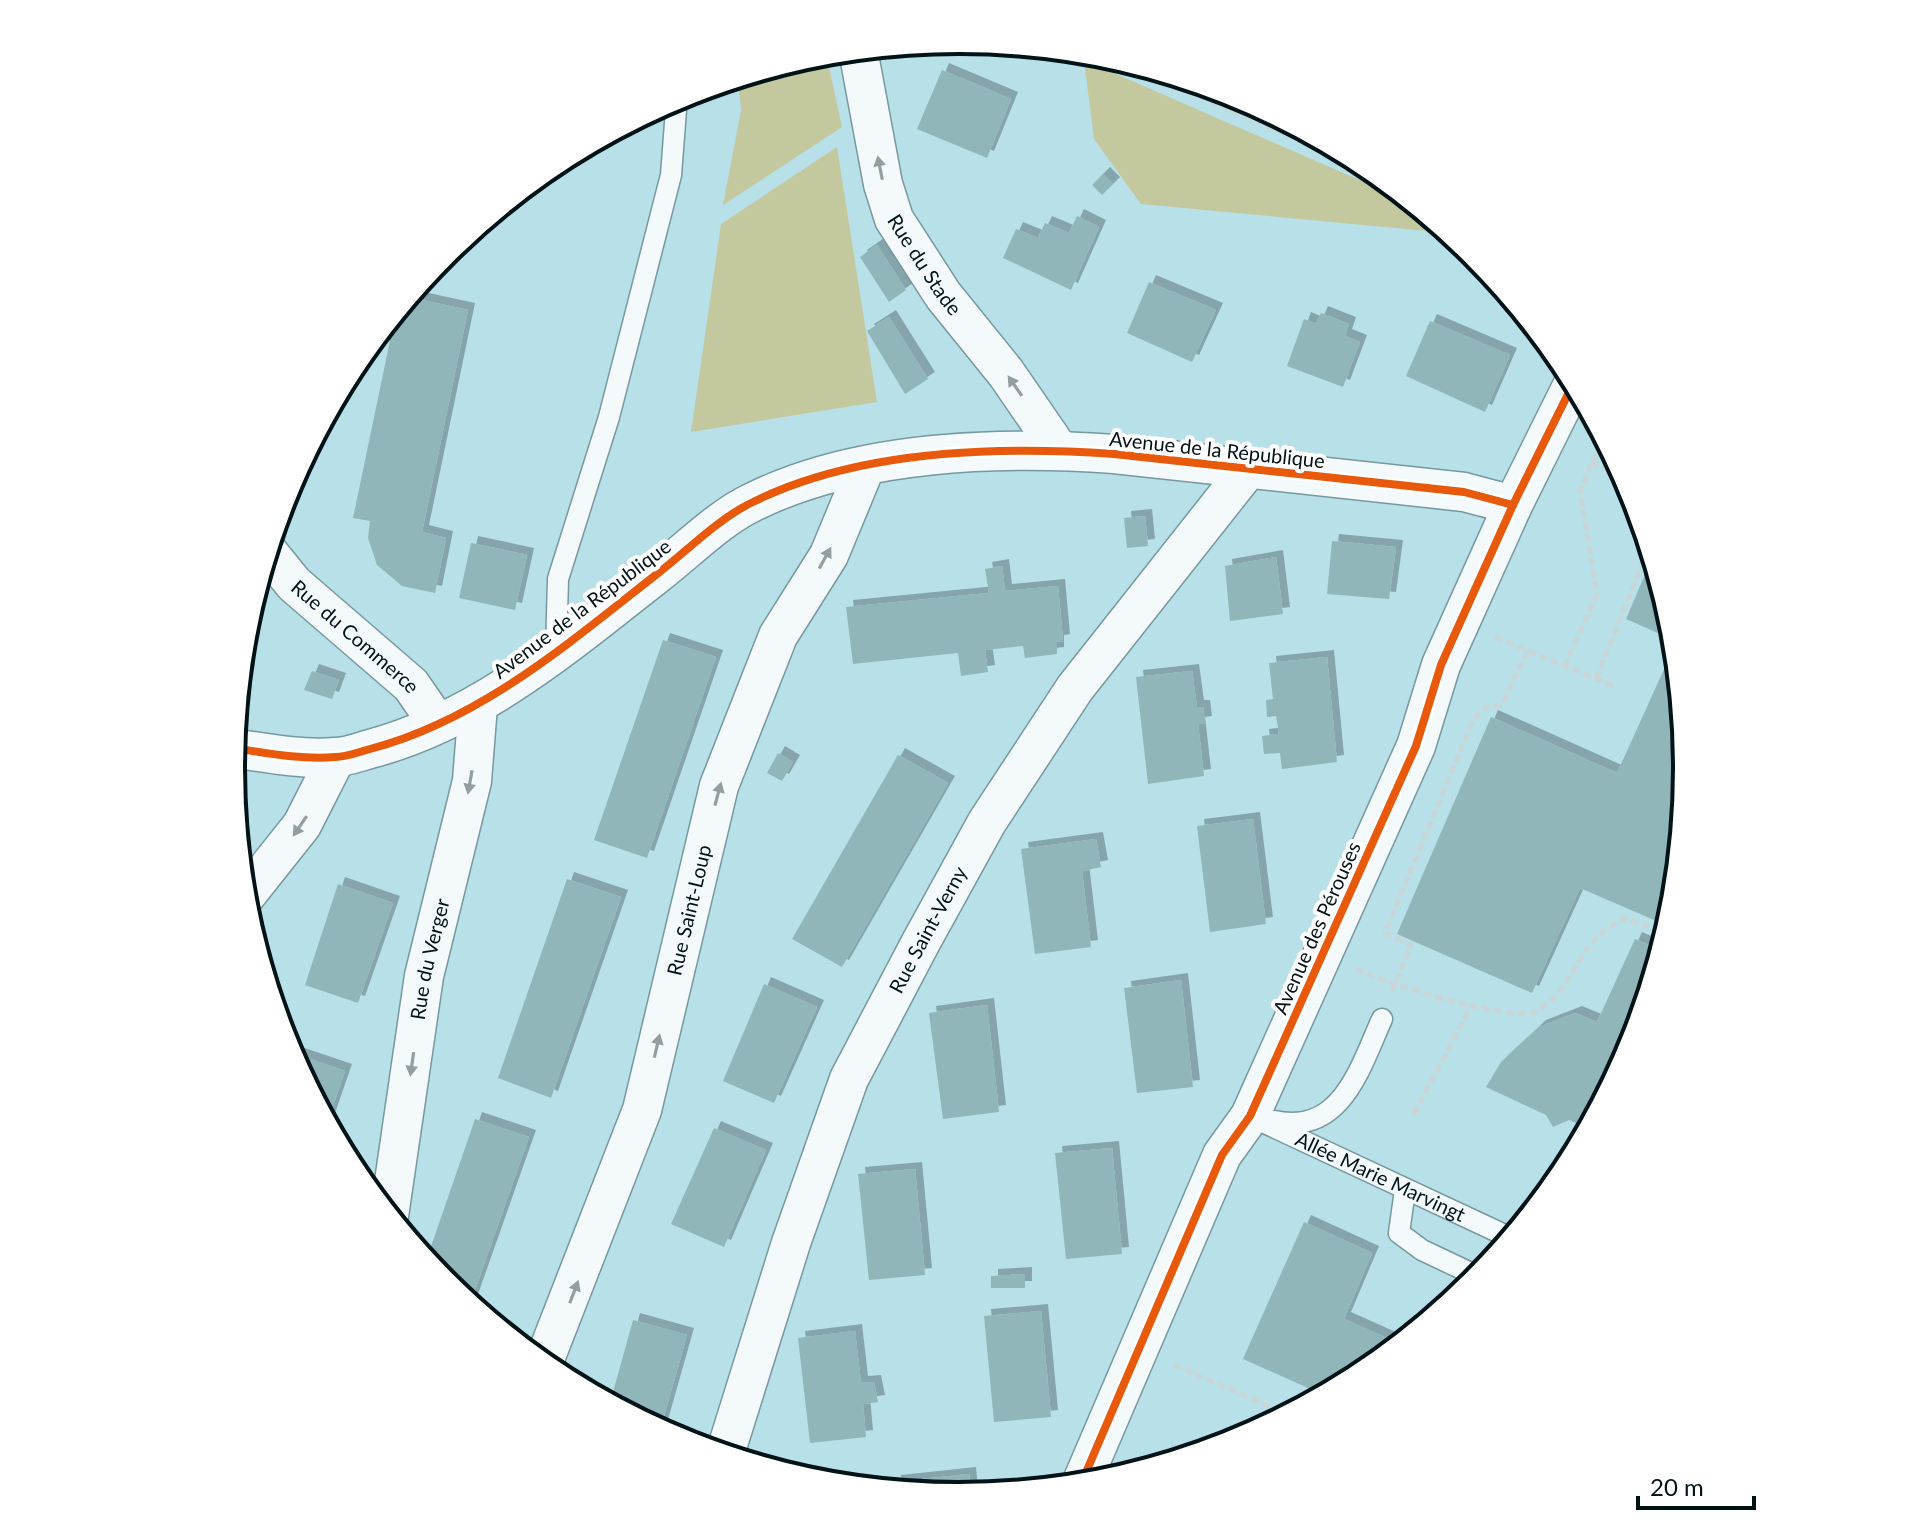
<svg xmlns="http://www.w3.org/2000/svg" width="1918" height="1536" viewBox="0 0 1918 1536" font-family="Lato,sans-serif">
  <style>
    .green { fill: #c4c89f }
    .building { fill: #90b6b9; filter: url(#shadow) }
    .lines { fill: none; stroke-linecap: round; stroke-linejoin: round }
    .service-casing { stroke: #77989f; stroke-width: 23 }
    .minor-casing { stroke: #77989f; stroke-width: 41 }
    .path { stroke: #c9d6d8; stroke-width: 5; stroke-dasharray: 8 4; stroke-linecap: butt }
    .service { stroke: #f4fafc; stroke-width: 20 }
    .minor { stroke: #f4fafc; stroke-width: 38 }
    .cycleway-casing { stroke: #fff; stroke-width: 13 }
    .cycleway { stroke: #e8590c; stroke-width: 8 }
    .oneway { fill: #939ea0 }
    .labels { text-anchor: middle; stroke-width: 8; stroke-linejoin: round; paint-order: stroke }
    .street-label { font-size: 20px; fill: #011317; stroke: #fff }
    .rim { fill: none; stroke: #011317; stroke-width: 4 }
  </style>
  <defs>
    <filter id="shadow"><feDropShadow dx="7" dy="-7" stdDeviation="0" flood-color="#0004"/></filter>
  </defs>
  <rect width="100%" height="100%" fill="#b7e0e9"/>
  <g class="green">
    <polygon points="826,53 842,127 723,205 741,110 738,78"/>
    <polygon points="1084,60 1412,203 1449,233 1141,204 1094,139"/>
    <polygon points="837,147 877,402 691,432 721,224"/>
  </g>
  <g class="building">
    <polygon points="942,70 1011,99 987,158 917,129"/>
    <polygon points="1103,174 1113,184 1102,195 1092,185"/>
    <polygon points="1077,216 1099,227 1071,290 1003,258 1016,229 1038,238 1045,223 1069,233"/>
    <polygon points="877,245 906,290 889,302 860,257"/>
    <polygon points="1149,282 1216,310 1192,362 1127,333"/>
    <polygon points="408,297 468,310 422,532 446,538 435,593 402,586 377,565 368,538 370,521 353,518 396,312"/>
    <polygon points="1321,313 1349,324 1345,336 1360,342 1343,387 1287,366 1304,319 1316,324"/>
    <polygon points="889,317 928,379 905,394 867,331"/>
    <polygon points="1430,321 1510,355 1485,412 1406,376"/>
    <polygon points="1145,516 1148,546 1127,548 1124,518"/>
    <polygon points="1332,541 1396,547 1389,599 1327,594"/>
    <polygon points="471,543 527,555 515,610 459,598"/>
    <polygon points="1276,557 1283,614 1230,621 1225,566"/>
    <polygon points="1652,558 1673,626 1674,640 1626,619"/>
    <polygon points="1002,566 1005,591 1058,586 1063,641 1057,642 1057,654 1025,658 1023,646 985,650 988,672 961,676 958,653 853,664 846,607 989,593 985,569"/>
    <polygon points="663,640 716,657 647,858 594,840"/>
    <polygon points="1675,645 1687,767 1673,910 1668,926 1580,888 1532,993 1397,934 1491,717 1617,773"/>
    <polygon points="1327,657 1337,762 1282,769 1280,753 1264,754 1262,736 1279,734 1276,716 1267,717 1266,700 1273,699 1269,663"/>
    <polygon points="312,671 339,680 332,699 304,690"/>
    <polygon points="1192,671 1197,707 1203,707 1205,723 1198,724 1204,776 1148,784 1136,677"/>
    <polygon points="778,753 793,762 782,781 767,773"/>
    <polygon points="898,755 948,783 842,967 792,939"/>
    <polygon points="1253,819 1266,924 1210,932 1197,826"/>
    <polygon points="1096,839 1101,867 1082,871 1091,947 1035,954 1021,849"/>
    <polygon points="567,879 621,897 551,1098 498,1078"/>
    <polygon points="338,884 393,903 358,1003 305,985"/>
    <polygon points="1635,939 1661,950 1631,1047 1588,1128 1569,1120 1553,1127 1546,1115 1486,1087 1501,1062 1539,1027 1575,1013 1597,1022"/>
    <polygon points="1181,980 1193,1087 1137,1093 1124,988"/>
    <polygon points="764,984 817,1007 774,1103 723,1081"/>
    <polygon points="987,1005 999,1112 943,1119 929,1013"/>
    <polygon points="292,1053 345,1071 327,1123 291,1055"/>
    <polygon points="475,1119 529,1137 470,1304 444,1282 426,1261"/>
    <polygon points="714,1128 766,1150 724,1247 671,1224"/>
    <polygon points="1112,1148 1122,1254 1066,1259 1055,1153"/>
    <polygon points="915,1169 925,1275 869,1280 858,1174"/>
    <polygon points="1304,1222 1372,1253 1344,1319 1400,1344 1363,1374 1324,1395 1243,1359"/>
    <polygon points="1025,1274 1025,1288 991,1288 991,1276"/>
    <polygon points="1041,1311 1051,1417 994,1422 984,1316"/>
    <polygon points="633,1320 687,1335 660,1430 610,1403"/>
    <polygon points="855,1331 861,1383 874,1382 878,1402 863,1404 866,1437 810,1443 798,1338"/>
    <polygon points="969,1474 971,1495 895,1490 894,1482"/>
  </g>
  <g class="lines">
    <g class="service-casing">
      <g id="service">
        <polyline points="556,651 558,579 609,417 671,175 677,97"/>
        <path id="s1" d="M1250,1116l261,122"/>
        <path d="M1274,1121c67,15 86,-53 108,-102"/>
        <polyline points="1405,1190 1399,1233 1422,1250 1479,1277"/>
      </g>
    </g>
    <g class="minor-casing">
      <g id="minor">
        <path id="s2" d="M858,50l25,134 11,35 49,76 63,78 53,77"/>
        <path id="s3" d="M268,552l26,32 117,101 27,39"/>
        <path d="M233,748c33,5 69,12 102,9 12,0 24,-5 35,-8 110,-29 199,-106 287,-175 30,-23 62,-56 96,-72 105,-52 247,-56 361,-48l350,38 49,13"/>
        <polyline points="244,898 302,825 336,758"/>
        <path id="s4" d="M389,1216l35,-240 48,-195 6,-76"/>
        <path id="s5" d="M543,1364l99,-254 77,-324 59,-150 51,-81 36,-87"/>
        <path id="s6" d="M725,1454l66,-211 58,-164 72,-137 66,-120 88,-134 173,-219"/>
        <polyline points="1081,1484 1222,1155 1250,1116 1416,746 1441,665 1513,505 1574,382"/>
      </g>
    </g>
    <g class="path">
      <polyline points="1101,54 1376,173"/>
      <polyline points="1591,463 1625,477"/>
      <polyline points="1495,637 1618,688"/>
      <polyline points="1565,666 1597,594 1580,491 1603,436"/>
      <polyline points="1596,679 1649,547"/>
      <path d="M1356,969c28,14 150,52 178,43 6,-2 16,-10 20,-14 27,-32 30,-61 72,-80l40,16"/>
      <polyline points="1392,992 1411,945 1385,933 1473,720 1483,708 1502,705 1527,651"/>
      <polyline points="1414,1114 1472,1004"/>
      <polyline points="1174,1365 1287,1414"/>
    </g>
    <use href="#service" class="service"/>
    <use href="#minor" class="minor"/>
    <g class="cycleway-casing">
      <g id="cycleway">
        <path d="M233,748c33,5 69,12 102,9 12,0 24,-5 35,-8 110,-29 199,-106 287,-175 30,-23 62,-56 96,-72 105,-52 247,-56 361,-48l350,38 49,13"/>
        <polyline points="1081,1484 1222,1155 1250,1116 1416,746 1441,665 1513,505 1574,382"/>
      </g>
    </g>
    <use href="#cycleway" class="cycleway"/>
  </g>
  <defs><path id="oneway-solid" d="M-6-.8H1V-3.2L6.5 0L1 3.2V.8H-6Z" transform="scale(2)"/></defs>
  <g class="oneway">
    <use href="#oneway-solid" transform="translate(880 168) rotate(-101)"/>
    <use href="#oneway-solid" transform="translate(1015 386) rotate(-125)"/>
    <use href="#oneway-solid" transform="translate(825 558) rotate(-61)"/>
    <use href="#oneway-solid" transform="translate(470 782) rotate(100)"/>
    <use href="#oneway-solid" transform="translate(718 794) rotate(-75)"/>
    <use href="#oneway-solid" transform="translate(300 826) rotate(124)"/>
    <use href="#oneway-solid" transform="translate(657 1046) rotate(-77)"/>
    <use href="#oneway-solid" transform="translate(412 1064) rotate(98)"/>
    <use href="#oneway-solid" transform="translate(574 1292) rotate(-69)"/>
  </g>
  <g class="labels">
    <g class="street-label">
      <text dy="7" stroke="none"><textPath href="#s2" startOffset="228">Rue du Stade</textPath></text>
      <text transform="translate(1217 450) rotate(6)" y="7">Avenue de la République</text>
      <text transform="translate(582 609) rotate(-37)" y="7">Avenue de la République</text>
      <text dy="7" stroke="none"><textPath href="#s3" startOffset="122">Rue du Commerce</textPath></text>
      <text dy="7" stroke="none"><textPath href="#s5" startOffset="478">Rue Saint-Loup</textPath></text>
      <text transform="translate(1317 928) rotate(-66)" y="7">Avenue des Pérouses</text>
      <text dy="7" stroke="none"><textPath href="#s6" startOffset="564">Rue Saint-Verny</textPath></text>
      <text dy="7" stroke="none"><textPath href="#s4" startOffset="260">Rue du Verger</textPath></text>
      <text dy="7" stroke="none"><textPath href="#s1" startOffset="144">Allée Marie Marvingt</textPath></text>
    </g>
  </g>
  <path d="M0 0H1918V1536H0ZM245 768a714 714 0 1 1 1428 0a714 714 0 1 1-1428 0Z" fill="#fff" fill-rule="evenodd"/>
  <path class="rim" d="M245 768a714 714 0 1 1 1428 0a714 714 0 1 1-1428 0Z"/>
  <path d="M1638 1496v12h116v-12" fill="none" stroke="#011317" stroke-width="4"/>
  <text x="1650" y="1496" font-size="24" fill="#011317" stroke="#ffffff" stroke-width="6" paint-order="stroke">20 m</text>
</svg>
